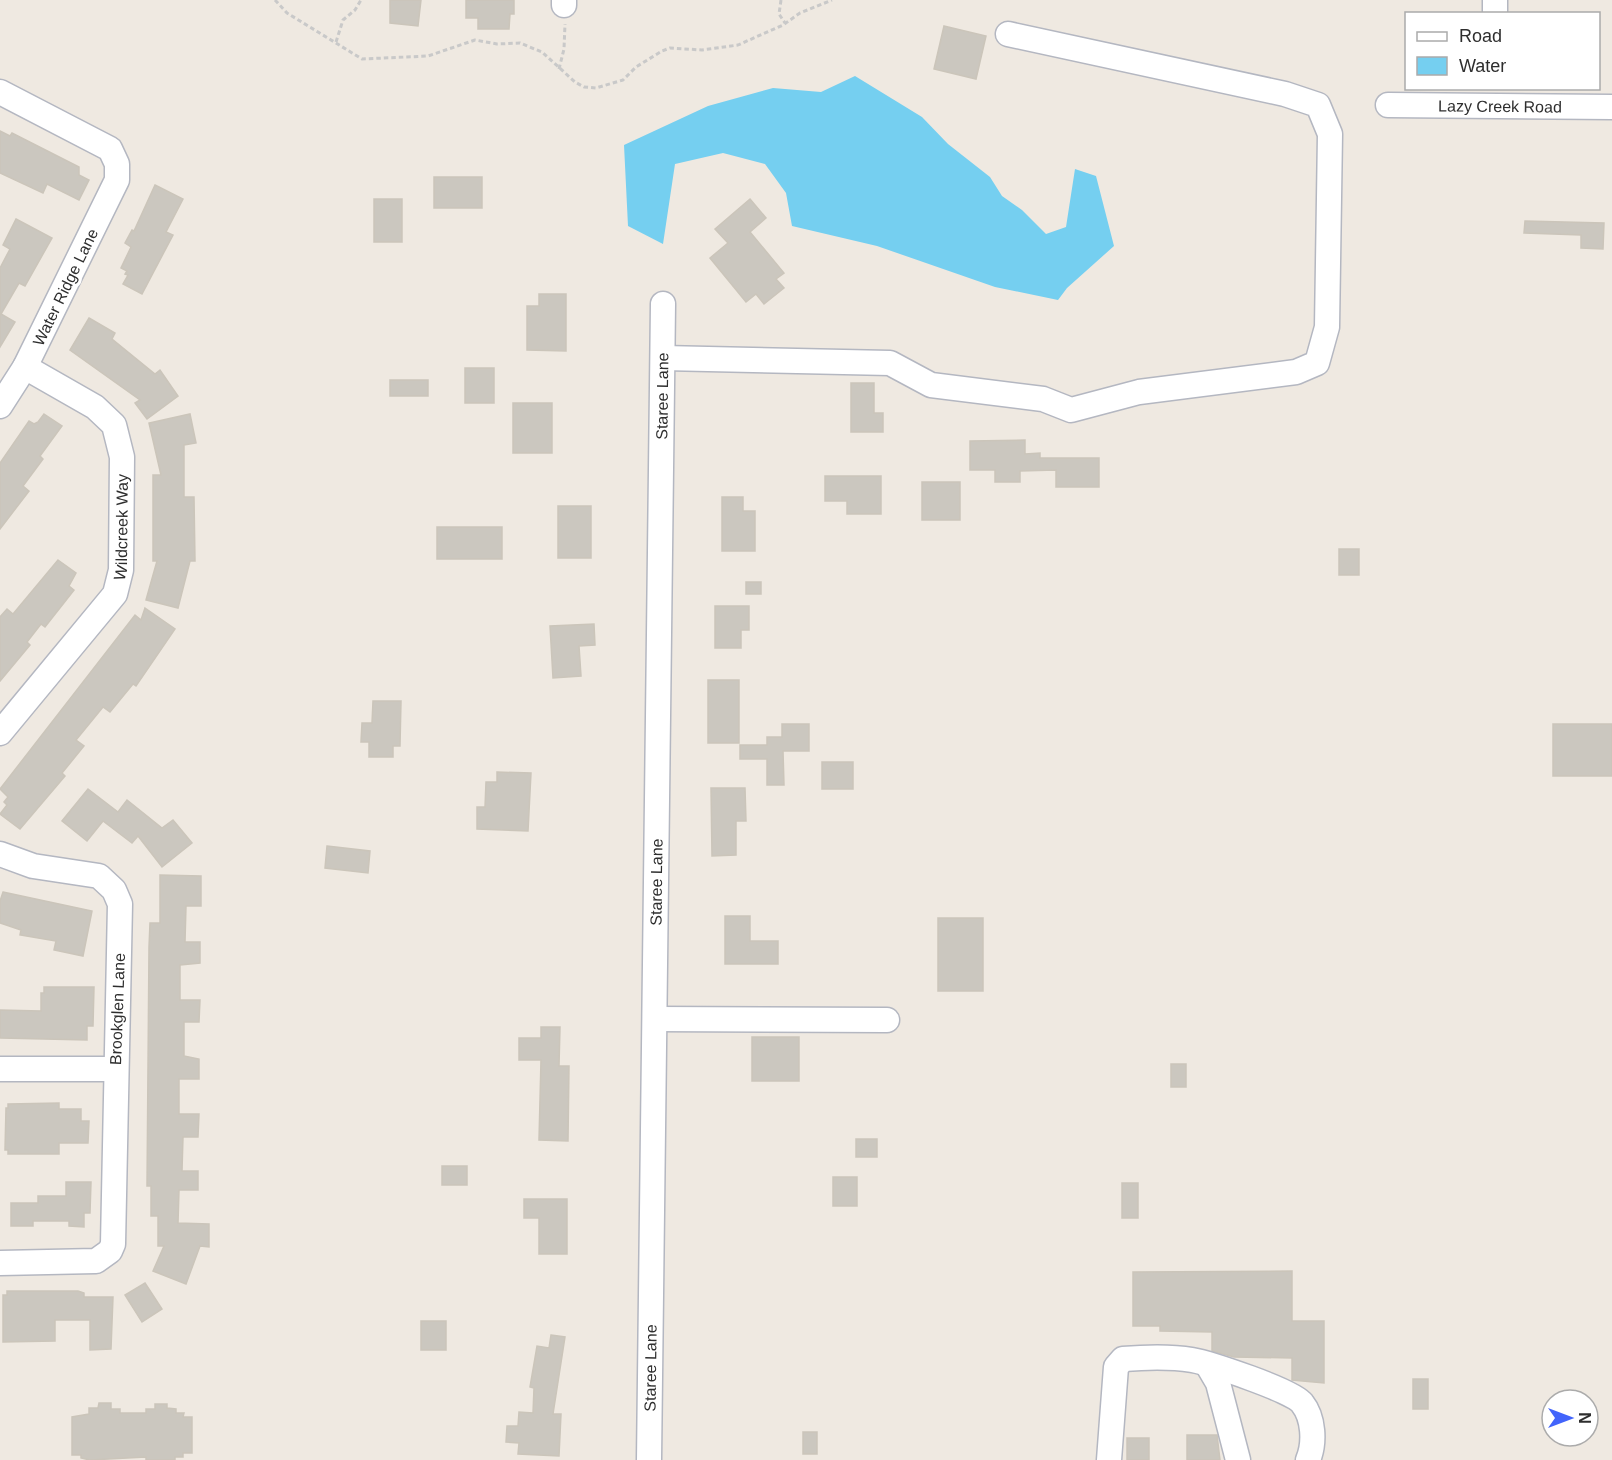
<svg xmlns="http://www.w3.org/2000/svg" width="1612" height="1460" viewBox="0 0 1612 1460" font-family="Arial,sans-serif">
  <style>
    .water { fill: #75cff0 }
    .building { fill: #cbc7bf; stroke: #cbc5ba; stroke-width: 1.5 }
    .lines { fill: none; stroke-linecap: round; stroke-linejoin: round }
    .minor-casing { stroke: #b4b7c1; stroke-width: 27 }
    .path { stroke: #c9c9c9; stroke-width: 3; stroke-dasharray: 4.5 3; stroke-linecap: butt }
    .minor { stroke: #fff; stroke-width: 24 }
    .labels { text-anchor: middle; stroke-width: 6; stroke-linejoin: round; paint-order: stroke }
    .street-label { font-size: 16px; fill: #2e2e2e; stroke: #fff }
  </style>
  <rect width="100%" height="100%" fill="#efe9e1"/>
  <polygon class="water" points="855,76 922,117 948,144 990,177 1002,196 1022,210 1046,234 1066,227 1075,169 1096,176 1114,246 1067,288 1058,300 995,287 877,246 792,226 786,193 765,164 723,153 675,164 663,244 628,226 624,145 708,106 773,88 821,92"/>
  <g class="building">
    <polygon points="390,0 421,0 418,26 390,23"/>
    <polygon points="466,0 514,0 514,14 510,14 509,29 478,29 478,18 466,18"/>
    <polygon points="944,26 986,36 976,79 934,69"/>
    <polygon points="0,131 10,136 12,133 79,167 79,175 89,180 79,200 47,184 43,193 0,173"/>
    <rect x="434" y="177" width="48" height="31"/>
    <polygon points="155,185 183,199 166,232 173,235 142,294 123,284 128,275 125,274 127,271 121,268 131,247 125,243 132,230 134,231"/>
    <rect x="374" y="199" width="28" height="43"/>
    <polygon points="750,199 766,218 750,232 784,273 776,279 784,288 764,304 756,294 746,302 710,258 728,243 715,229"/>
    <polygon points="16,219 52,238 25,286 19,283 1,314 15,322 0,347 0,268 10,249 3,245"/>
    <polygon points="1525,221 1604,223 1603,249 1581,248 1581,235 1524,233"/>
    <polygon points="539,294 566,294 566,351 527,350 527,306 539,306"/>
    <polygon points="89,318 115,333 112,339 155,374 160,370 178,396 147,419 135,403 140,400 70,350"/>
    <rect x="465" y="368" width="29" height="35"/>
    <rect x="390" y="380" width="38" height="16"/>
    <polygon points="851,383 874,383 874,413 883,413 883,432 851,432"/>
    <rect x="513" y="403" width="39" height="50"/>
    <polygon points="44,414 62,426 40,456 43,459 23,486 29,491 0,529 0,463 29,421 34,424 38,422"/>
    <polygon points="190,414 196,443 184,445 184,497 194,497 195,561 190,561 178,608 146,600 157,561 153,561 153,475 161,475 149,423"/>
    <polygon points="1025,440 1025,454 1040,453 1040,458 1099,458 1099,487 1056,487 1056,470 1020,471 1020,482 995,482 995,470 970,470 970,441"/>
    <polygon points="825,476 881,476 881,514 847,514 847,501 825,501"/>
    <rect x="922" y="482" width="38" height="38"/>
    <polygon points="722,497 743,497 743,511 755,511 755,551 722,551"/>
    <rect x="558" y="506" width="33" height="52"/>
    <rect x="437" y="527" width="65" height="32"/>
    <rect x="1339" y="549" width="20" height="26"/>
    <polygon points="58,560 76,573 69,586 74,590 45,627 41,624 27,642 30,645 0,681 0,617 7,609 13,614"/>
    <rect x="746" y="582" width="15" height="12"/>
    <polygon points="715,606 749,606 749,630 741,630 741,648 715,648"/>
    <polygon points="145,608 175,629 136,686 133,684 110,712 103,707 76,740 84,746 62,773 65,776 20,829 0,814 7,805 4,802 8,797 0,789 135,615 141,620"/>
    <polygon points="594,624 595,645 579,646 581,676 553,678 550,626"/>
    <rect x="708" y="680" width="31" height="63"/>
    <polygon points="373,701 401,701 400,746 393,746 393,757 369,757 369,742 361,742 362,723 372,723"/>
    <polygon points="782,724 809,724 809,751 783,751 784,785 767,785 767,759 740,759 740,745 767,745 767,737 782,737"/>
    <rect x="1553" y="724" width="59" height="52"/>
    <rect x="822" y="762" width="31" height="27"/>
    <polygon points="497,772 531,773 528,831 477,829 477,807 485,807 486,782 497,782"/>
    <polygon points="711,788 745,788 746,821 736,821 736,855 712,856"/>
    <polygon points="88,789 118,812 127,800 162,828 173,820 192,843 162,867 138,836 132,843 103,821 87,841 62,821"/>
    <polygon points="327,846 370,851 368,873 325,868"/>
    <polygon points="160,875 201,876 201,906 186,906 185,942 200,942 200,963 180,965 180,1000 200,1000 199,1022 184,1022 184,1056 199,1059 199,1079 179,1079 179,1114 199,1114 198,1137 183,1137 182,1171 198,1171 198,1190 179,1190 178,1223 209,1224 209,1247 200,1246 186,1284 153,1271 164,1246 158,1246 158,1216 151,1216 151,1186 147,1186 149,947 150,923 160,923"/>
    <polygon points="3,892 92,911 83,956 54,950 56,941 20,935 21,930 0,923 0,901"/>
    <polygon points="725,916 750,916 750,941 778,941 778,964 725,964"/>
    <rect x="938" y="918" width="45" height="73"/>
    <polygon points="44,987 94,987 93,1026 87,1026 87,1040 0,1038 0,1010 41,1011 41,993 44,993"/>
    <polygon points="541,1027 560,1027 559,1066 569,1066 568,1141 539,1140 541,1060 519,1060 519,1038 541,1038"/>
    <rect x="752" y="1037" width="47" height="44"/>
    <rect x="1171" y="1064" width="15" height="23"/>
    <polygon points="59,1103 59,1109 81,1109 81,1121 89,1121 88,1143 59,1143 59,1154 8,1154 8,1150 5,1150 6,1108 8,1108 8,1104"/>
    <rect x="856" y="1139" width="21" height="18"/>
    <rect x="442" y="1166" width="25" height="19"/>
    <rect x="833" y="1177" width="24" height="29"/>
    <polygon points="66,1182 91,1182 90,1213 84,1213 84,1227 69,1226 69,1221 33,1221 33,1226 11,1226 11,1203 38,1203 38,1196 66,1196"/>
    <rect x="1122" y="1183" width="16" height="35"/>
    <polygon points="524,1199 567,1199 567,1254 539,1254 539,1218 524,1218"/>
    <polygon points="1292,1271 1292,1321 1324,1321 1324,1383 1292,1380 1292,1358 1234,1357 1212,1351 1212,1332 1160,1331 1160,1326 1133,1326 1133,1272"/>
    <polygon points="145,1283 162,1309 142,1322 125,1295"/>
    <polygon points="7,1291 78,1291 84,1293 84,1297 113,1297 111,1349 90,1350 90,1320 55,1320 55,1341 3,1342 3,1295 7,1295"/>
    <rect x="421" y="1321" width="25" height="29"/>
    <polygon points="551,1335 565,1337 553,1414 561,1414 559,1456 518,1454 519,1443 506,1442 507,1426 518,1426 519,1412 533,1413 534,1388 530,1387 537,1346 549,1348"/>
    <rect x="1413" y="1379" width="15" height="30"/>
    <polygon points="99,1403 111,1403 111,1409 120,1409 120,1413 146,1413 146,1409 155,1409 155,1404 167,1404 167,1408 176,1409 176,1413 184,1413 183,1417 192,1417 192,1453 183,1453 183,1457 175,1457 175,1460 146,1460 146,1457 90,1460 81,1458 81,1455 72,1455 72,1417 89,1414 89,1408 98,1408"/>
    <rect x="803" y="1432" width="14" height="22"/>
    <polygon points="1187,1435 1217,1435 1220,1460 1187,1460"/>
    <rect x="1127" y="1438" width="22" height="22"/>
  </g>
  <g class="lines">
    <g class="minor-casing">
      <g id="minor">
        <polyline points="564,5 564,0"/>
        <polyline points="1495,14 1495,0"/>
        <polyline points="0,92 110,149 117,164 117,180 25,367 0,406"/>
        <path id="s1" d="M1388,105l224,2"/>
        <polyline points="663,358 890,363 931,385 1043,399 1071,410 1139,392 1296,372 1317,363 1327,327 1330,134 1318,105 1285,94 1008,34"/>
        <path id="s2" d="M0,733l115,-139 6,-24 1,-113 -8,-32 -19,-18 -70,-40"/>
        <polyline points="0,854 33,866 99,876 114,890 120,904 113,1244 110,1251 96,1261 0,1263"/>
        <polyline points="656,1019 887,1020"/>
        <polyline points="0,1069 115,1069"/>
        <polyline points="1208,1366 1218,1383 1238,1460"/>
        <path id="s3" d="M649,1460l14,-1156"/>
        <path d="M1109,1460l7,-93 7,-8c23,-2 46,-3 69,1 17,3 102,31 110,43 12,15 13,40 6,57"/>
      </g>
    </g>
    <g class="path">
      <polyline points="275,0 287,13 362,59 428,56 475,40 497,44 520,43 542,52 575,82 584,87 596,88 623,80 636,67 662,51 670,48 702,50 738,45 783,25 800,13 832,0"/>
      <polyline points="781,0 779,14 785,23"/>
      <polyline points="336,42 343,20 355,10 361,0"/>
      <polyline points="559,69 564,49 565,24"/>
    </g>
    <use href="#minor" class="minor"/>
  </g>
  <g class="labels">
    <g class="street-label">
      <text dy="6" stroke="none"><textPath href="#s1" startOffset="112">Lazy Creek Road</textPath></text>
      <text transform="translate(65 287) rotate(-64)" y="6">Water Ridge Lane</text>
      <text dy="6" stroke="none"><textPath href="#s3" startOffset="1064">Staree Lane</textPath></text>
      <text dy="6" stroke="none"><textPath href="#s2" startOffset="248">Wildcreek Way</textPath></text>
      <text dy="6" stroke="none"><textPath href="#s3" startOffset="578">Staree Lane</textPath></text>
      <text transform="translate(117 1009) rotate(-88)" y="6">Brookglen Lane</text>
      <text dy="6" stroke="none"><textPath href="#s3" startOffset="92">Staree Lane</textPath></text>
    </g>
  </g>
  <rect x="1405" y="12" width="195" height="78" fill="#ffffff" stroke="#ababab" stroke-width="1.5"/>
  <rect x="1417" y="32" width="30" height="9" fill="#ffffff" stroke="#ababab" stroke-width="1.5"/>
  <text x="1459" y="42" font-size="18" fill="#2e2e2e">Road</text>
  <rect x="1417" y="57" width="30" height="18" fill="#75cff0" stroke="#ababab" stroke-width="1.5"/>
  <text x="1459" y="72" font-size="18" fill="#2e2e2e">Water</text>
  <g transform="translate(1570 1418) rotate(90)"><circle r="28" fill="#ffffff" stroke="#ababab" stroke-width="1.5"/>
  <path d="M0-4.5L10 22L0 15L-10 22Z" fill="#4264fb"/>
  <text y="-9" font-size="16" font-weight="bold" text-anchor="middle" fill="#2e2e2e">N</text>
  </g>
</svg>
